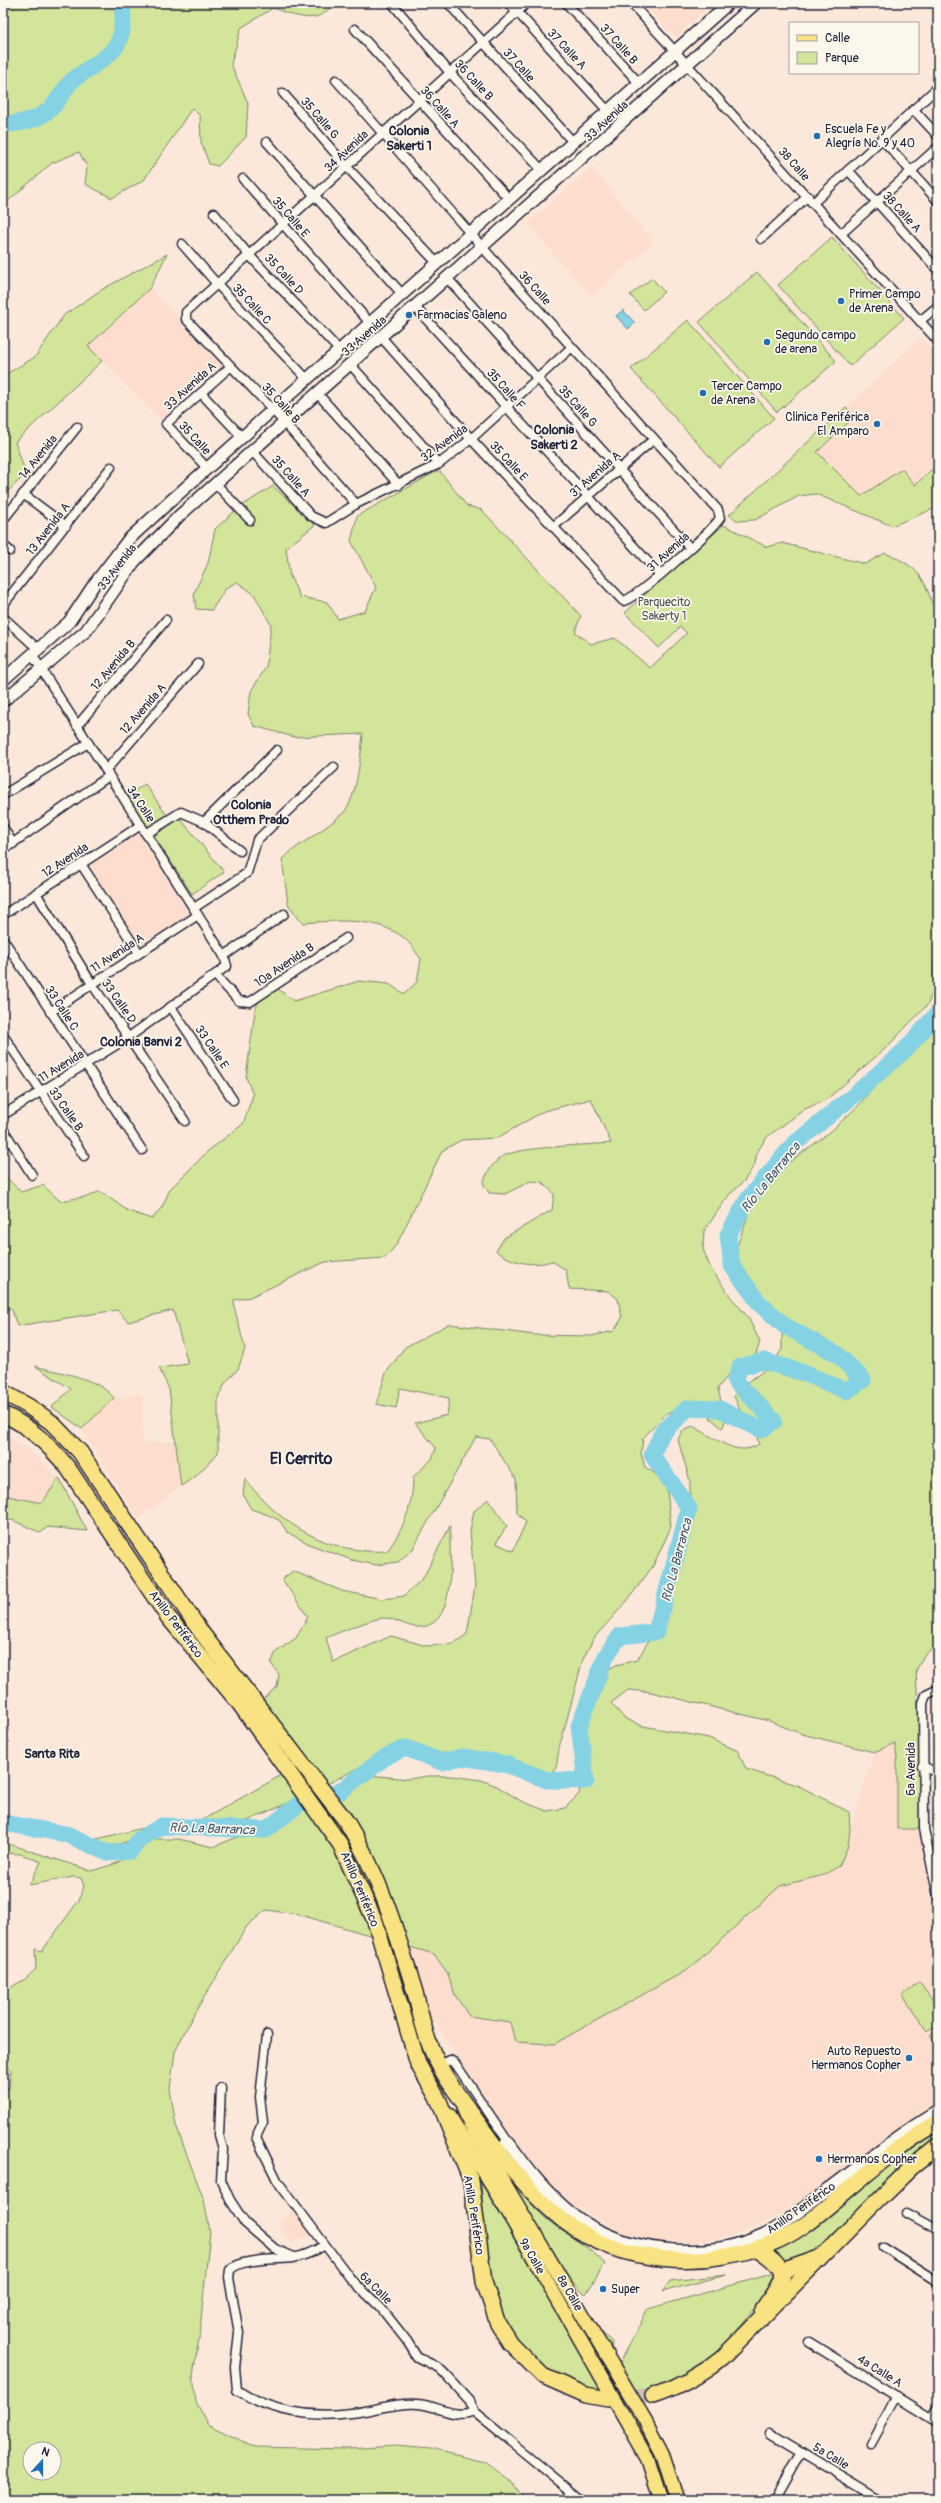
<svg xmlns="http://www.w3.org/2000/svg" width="941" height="2503" viewBox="0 0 941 2503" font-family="Pangolin,sans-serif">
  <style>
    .built { fill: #fddece }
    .green { fill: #d2e59a; stroke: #7a846a; fill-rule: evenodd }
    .water { fill: #85d2e5; stroke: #5d8ca1 }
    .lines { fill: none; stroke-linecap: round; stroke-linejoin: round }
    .river { stroke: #85d2e5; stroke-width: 17 }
    .highway-tunnel { stroke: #d0c0ba; stroke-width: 15; stroke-dasharray: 15 8; stroke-linecap: butt }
    .street-casing { stroke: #22223b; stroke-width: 11 }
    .secondary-casing { stroke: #22223b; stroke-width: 14 }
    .primary-casing { stroke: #22223b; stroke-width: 16 }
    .highway-casing { stroke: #22223b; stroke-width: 18 }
    .street { stroke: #fbf7ec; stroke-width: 8 }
    .secondary { stroke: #fbf7ec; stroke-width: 11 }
    .primary { stroke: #f8e281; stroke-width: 13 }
    .highway { stroke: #f8e281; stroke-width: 15 }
    .poi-dot { fill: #1f6fb2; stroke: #fbf7ec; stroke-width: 1.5 }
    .labels { text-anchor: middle; stroke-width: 3.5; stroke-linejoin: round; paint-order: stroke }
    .street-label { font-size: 12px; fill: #22223b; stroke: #fbf7ec }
    .poi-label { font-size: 12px; fill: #22223b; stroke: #fbf7ec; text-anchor: start }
    .park-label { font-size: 12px; fill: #4e5353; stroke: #fbf7ec }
    .neighbourhood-label { font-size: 13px; font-weight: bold; fill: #22223b; stroke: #fbf7ec }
    .water-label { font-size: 13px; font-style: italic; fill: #40576e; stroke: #fbf7ec }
    .district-label { font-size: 16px; font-weight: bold; fill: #22223b; stroke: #fbf7ec }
  </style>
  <rect width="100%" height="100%" fill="#fce8da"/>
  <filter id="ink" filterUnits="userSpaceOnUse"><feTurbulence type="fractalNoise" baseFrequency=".025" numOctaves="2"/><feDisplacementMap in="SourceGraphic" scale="8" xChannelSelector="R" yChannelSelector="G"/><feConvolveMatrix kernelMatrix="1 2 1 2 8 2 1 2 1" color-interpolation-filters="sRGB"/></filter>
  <g filter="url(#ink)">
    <g class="built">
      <polygon points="642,3 712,3 676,38"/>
      <polygon points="592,167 654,242 592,297 527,224"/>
      <polygon points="150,288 222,365 161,421 87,346"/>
      <polygon points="921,338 938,357 938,464 915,485 867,491 861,496 817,452 855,416 846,407"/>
      <polygon points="138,832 193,914 141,948 87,864"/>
      <polygon points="142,1394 143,1443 174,1441 181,1486 138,1519 82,1429 114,1398"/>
      <polygon points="3,1435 10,1437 29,1450 59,1478 42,1503 3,1495"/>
      <polygon points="895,1743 897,1759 897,1829 925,1829 925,1854 932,1905 938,1925 938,2104 810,2197 769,2220 731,2236 697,2242 658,2242 623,2234 570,2203 535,2170 376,1938 434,1954 448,1974 455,1995 469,2016 510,2022 689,1969 780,1886 823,1875 848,1846 850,1829 874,1752"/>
      <polygon points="294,2208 314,2235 290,2243 277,2223"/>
    </g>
    <g class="green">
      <path d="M3,3h331c-16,24 -39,13 -61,5l-32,20 -10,36 17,39 -2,34 -28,29 -9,-2 -8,-22 -1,-26 -8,-8 -48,72 -32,18 -27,-14 2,-17 -8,-15 -27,11 -45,39 -4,7z"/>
      <polygon points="832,237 904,318 850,366 778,285"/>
      <polygon points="167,254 150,288 88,346 102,361 15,442 26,474 3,496 3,376 35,357 64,315 101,290"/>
      <polygon points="757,272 836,361 777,412 699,322"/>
      <polygon points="652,278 664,292 644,310 630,295"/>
      <polygon points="688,320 774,418 719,467 631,369"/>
      <polygon points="846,407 855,416 817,452 861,496 902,469 915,485 938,464 938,507 892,526 816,494 799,496 755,520 738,521 729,515"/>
      <path d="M439,470l28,36 15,4 99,106 -6,16 16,12 24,-6 35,30 37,-35 -7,-6 -21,21 -34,-35c32,-31 65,-59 99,-88l43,22 15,-4 83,21 20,-11c42,17 39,29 53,68v326l-5,20 1,21 -6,16 -41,43 -60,52 -22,10 -38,28 -10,15 -2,12 -11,17 -15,14 -25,36 -1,18 7,18 20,29 18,21 12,25 -4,12 -24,17 -14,17c1,12 12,30 4,40l-20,-17 -18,-4 -17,6 -24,25 -2,16 4,13 21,14 5,46 -18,39 -26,35 -33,37 -11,21 -21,79c-5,12 -3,21 -7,33l-16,7h-15l-61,-23 -62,-5 -16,4 -79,41 -56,25 -35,11h-52l-44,13 -20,3 -23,-3 92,-22 36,-3 74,-42 7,-12 -24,-53 3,-14 13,-11 2,-12 -8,-12 5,-11 20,-14 12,-21 -26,-38 11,-8 49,20 41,8 21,-3 19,-18 27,-52c-1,29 9,103 -33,101 -11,0 -22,-9 -33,-9 -10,0 -47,15 -58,20l7,24 58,-26 36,10 26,-2 14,-10 8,-48 -5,-55 4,-20 14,-12 19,27 -11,17 17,8 13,-29 -9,-9 -1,-34 -26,-40 -14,-2 -64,113 -14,12 -22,3 -24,-5 -41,-15 -24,-13 -7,-11 -9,-5 -20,-7 -8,-14 2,-16c34,45 85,76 142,72 17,-22 26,-46 26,-74l19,-18 4,-11 -21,-25 32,-8 2,-17 -49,-10 -4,20 -20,-4 10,-31 19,-26 44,-23 86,11 56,1 23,-5 8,-13 -4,-19 -10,-8 -39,-2 -3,-19 -14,-9c-20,6 -39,2 -56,-10l8,-13 48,-28 2,-16 -12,-12 -11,-1 -26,13 -16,-1 -6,-10c4,-11 10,-21 20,-27 16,-9 86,-11 108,-13l-20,-44 -47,12 -47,27 -36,2 -19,11 -45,93 -12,14 -60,4 -75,35 -16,3v6l11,43 -7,20 -12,13 -8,15v56l-23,24 -14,9 -12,-97 -10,-21 29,-4 -15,-54 -45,12 -11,-12 -100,16 -5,-16 -9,-5 2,-34 -2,-2v-95l18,18 22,-7 17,16 30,-5 10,-5 28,20 24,8 10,-12 8,-18 38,-38 35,-27 10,-29 -7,-18 9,-66 7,-21 12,-4 20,15 65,-20 30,3 15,10 13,-12 4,-23c-5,-6 -10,-16 -17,-21 -28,-22 -69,-17 -102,-15l-14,-19 -6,-45c19,-17 43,-29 61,-46 14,-13 18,-61 20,-79l-69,3 -40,-11 -6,-12 3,-23 15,-24 5,-42 -17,-31 -17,-12 -11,6 -14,22 -16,-1 -2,-16 14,-30 7,-34 22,-20 36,-23 42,39 -29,23 4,28 10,21 27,5 11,17 27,-8 11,-24 -25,-46 6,-25z"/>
      <polygon points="145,784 168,817 147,829 127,796"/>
      <polygon points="180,818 224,872 192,894 154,836"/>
      <path d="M938,1019v625l-14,11 -8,16 9,158h-28v-70l-2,-16 -21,9 -72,-18 -33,-13 -118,-29 -23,-2 -17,13 13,15 19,8 66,12 29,13 8,18 53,17 50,26 1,17 -2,17 -9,20 -15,9 -44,11 -91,83 -135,75 -39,-2 -5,-20 -41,-6 -14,-21 -7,-21 -14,-20 -137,-40 -31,-4 -19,16 -56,93 -16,33 -5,37 6,37 28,74 6,32 -11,107 -6,36 3,26 11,23 47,23 95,2 45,-3 37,3 53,13 29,20 13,18h-523v-408l6,-4 2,-18 -8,-6v-72l22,-13 11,-10 -1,-20 7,2 37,-51 5,-14 -3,-8 -8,-1 -44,8 12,-23 -20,-8 -18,-1v-11l89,29 25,-8 35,-24h27l34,8 110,-45 45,-27 41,4 18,-3h25l29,4 16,6 24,15 26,10 18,-3 14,-14 5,-27 -3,-27 9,-29 1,-19 9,-18 16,-9 21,-5 18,-30 35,-132v-17l-12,-41 4,-9 10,-5c22,10 44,33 67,18l-5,-18 -12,-11 -8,-19 6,-8 33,-24 9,-15v-17l-33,-45 -14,-35 13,-37 27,-42 55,-41 28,-26 20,-25zM30,2449h24v24h-24z"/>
      <path d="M35,1366c25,7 62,11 79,32l-32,31 -30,-22 19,-18z"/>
      <polygon points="59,1478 87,1531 47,1527 41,1533 12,1520 3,1522 3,1495 42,1503"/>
      <polygon points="919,1982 938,2008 938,2023 928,2031 902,1995"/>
      <polygon points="938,2028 938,2046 930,2035"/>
      <polygon points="938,2129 938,2138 898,2172 821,2251 789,2265 772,2249 811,2229 905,2151"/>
      <path d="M498,2161c16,21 30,43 51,60 19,16 39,24 56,43l-20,31 -27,-29z"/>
      <polygon points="481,2181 604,2391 593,2392 541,2367 511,2337 488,2282"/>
      <path d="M775,2273l3,4c-37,51 -76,110 -144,117l-16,-27 30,-58z"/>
      <polygon points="726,2275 662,2292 670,2281"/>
      <polygon points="595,2326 612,2342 611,2356"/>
    </g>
    <polygon class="water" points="623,310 635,323 628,329 616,316"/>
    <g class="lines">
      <g class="river">
        <path d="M3,125c16,-2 33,-4 46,-15 10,-8 15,-23 25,-31 35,-26 53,-26 48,-76"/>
        <polyline points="3,1823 66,1834 108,1853 130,1851 140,1839 162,1826 266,1830 303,1801 339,1792 387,1756 406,1748 442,1762 462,1757 505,1764 547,1780 586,1781 579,1726 606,1656 620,1636 656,1632 689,1508 652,1455 662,1433 688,1408 720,1409 761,1430 774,1421 735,1381 740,1367 764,1361 804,1373 846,1391 863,1380 837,1354 785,1326 760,1304 732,1266 728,1235 748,1199 793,1145 853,1096 905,1050 938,1013"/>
      </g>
      <polyline class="highway-tunnel" points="608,2399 653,2396"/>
      <g class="street-casing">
        <g id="street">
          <polyline points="392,3 450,73 542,170"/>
          <polyline points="448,3 573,142"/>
          <polyline points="509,3 608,111"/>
          <polyline points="566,3 639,83"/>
          <polyline points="631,3 938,341"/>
          <polyline points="355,29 509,199"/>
          <path d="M336,80l147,168 235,262 2,8c-7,12 -85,82 -97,83l-152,-162 -89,-101"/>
          <polyline points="283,93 347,167 437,263"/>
          <polyline points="914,110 938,136"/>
          <polyline points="882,139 938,201"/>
          <polyline points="267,142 402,294"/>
          <polyline points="848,170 938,270"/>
          <polyline points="243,179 370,323"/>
          <polyline points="813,203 938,87"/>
          <polyline points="214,213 249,255 339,350"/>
          <polyline points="841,234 938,147"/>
          <polyline points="761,239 808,196"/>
          <polyline points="182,244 217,284 307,379"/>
          <polyline points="448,279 690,548"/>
          <polyline points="416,308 660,575"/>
          <polyline points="920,321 938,306"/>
          <polyline points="351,365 439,464"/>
          <polyline points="201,393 242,437"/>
          <polyline points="318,394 399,485"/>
          <polyline points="253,452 311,516 326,523 356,504 439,464 471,439 572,347"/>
          <polyline points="207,468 166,424 230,367"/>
          <polyline points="216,484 250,520"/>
          <polyline points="23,494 66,526"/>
          <polyline points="356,504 273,410 186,319 186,312 527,3"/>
          <polyline points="3,520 77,427"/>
          <polyline points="553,527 654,439"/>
          <polyline points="3,545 10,551"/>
          <polyline points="3,605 111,467"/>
          <polyline points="3,617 39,650"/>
          <polyline points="77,726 166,620"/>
          <polyline points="106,770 198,664"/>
          <polyline points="3,795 88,743"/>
          <polyline points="204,822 277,750"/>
          <polyline points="3,827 13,844"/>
          <polyline points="146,834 181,812 204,822 240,851"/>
          <polyline points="3,850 109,776"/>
          <polyline points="81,864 139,953"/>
          <polyline points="36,893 92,984 185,1121"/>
          <polyline points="194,908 247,873 257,840 334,767"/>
          <polyline points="3,915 141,825"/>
          <polyline points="3,939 142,1150"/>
          <polyline points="224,956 284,914"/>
          <polyline points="215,975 239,1001 250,1002 346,938"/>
          <polyline points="171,1007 233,1100"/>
          <polyline points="50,1012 198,915"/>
          <polyline points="3,1035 84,1156"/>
          <polyline points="3,1115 129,1037 227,966 224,956 33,656"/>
          <polyline points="3,1129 32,1175"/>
          <polyline points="938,1689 926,1695 923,1703 924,1829 938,1897"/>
          <polyline points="922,1766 938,1773"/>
          <polyline points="267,2035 260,2097 263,2122 256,2137 278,2182 350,2278 381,2308 407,2341 417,2357 439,2368 446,2375 470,2401 473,2411 582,2500"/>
          <polyline points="440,2065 450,2060 455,2063 509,2143"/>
          <polyline points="221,2088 219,2135 223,2149 221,2180 230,2200 245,2223 275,2249 294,2257"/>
          <polyline points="907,2213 938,2230"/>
          <path d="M325,2245c-10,6 -20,11 -32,13 -16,2 -52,0 -63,12l-1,8 10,55 -4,34 2,23c33,22 75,28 114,23 22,-2 44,-11 67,-9 18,1 39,16 55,7"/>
          <polyline points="883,2247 938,2282"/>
          <polyline points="809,2342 938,2422"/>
          <polyline points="932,2418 938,2408"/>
          <polyline points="770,2433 881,2500"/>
          <polyline points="871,2444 897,2396"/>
          <polyline points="774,2500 801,2452"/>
        </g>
      </g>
      <g class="secondary-casing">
        <g id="secondary">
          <polyline points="3,680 69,622 95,583 128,540 166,505 729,3"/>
          <polyline points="3,701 86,631 134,562 179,516 756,3"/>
          <path d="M497,2149l12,-6c18,25 37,50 62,70 50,39 131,49 189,23 21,-9 40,-25 58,-39 39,-29 78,-61 120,-86"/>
        </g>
      </g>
      <g class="primary-casing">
        <g id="primary">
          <polyline points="464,2110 474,2132 645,2420 663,2455 677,2500"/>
          <polyline points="449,2115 507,2211 647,2457 661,2500"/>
        </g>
      </g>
      <g class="highway-casing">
        <g id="highway">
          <path d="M3,1392l25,14 23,16 29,30 121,180 145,189c33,52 50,109 68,168 6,21 10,45 19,64 12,27 32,51 49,75 24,34 48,67 82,93 59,45 141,48 208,22 23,-9 41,-24 59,-39 34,-28 68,-60 107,-81"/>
          <path d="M3,1414c27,12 47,32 65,54l100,149 71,86 101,141 35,77 43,143 21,37 32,80 13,101 14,42 12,19 33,33 43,19 22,4"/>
          <path d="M758,2249c35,24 26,28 5,60"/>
          <polyline points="782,2271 819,2258"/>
          <path d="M653,2396c27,-9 47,-20 69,-38l151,-153 39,-38 26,-21"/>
        </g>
      </g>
      <use href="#street" class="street"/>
      <use href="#secondary" class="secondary"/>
      <use href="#primary" class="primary"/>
      <use href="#highway" class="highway"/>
    </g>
  </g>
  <g class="poi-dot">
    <circle cx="817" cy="136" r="4"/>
    <circle cx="841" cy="301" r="4"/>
    <circle cx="409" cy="315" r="4"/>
    <circle cx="767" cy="342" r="4"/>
    <circle cx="703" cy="393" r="4"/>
    <circle cx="877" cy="424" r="4"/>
    <circle cx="909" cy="2058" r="4"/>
    <circle cx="819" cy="2159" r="4"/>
    <circle cx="603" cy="2289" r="4"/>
  </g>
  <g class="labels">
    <g class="street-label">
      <text transform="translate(619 44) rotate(48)" y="4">37 Calle B</text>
      <text transform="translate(567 49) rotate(47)" y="4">37 Calle A</text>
      <text transform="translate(519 65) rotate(48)" y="4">37 Calle</text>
      <text transform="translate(474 80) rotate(47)" y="4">36 Calle B</text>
      <text transform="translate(440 107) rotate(48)" y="4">36 Calle A</text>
      <text transform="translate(320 118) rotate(49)" y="4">35 Calle G</text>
      <text transform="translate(606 121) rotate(-42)" y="4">33 Avenida</text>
      <text transform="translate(346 151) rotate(-43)" y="4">34 Avenida</text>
      <text transform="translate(794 164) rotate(48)" y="4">38 Calle</text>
      <text transform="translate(902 212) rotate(48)" y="4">38 Calle A</text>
      <text transform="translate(291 217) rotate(49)" y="4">35 Calle E</text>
      <text transform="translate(284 274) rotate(47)" y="4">35 Calle D</text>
      <text transform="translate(535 288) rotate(48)" y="4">36 Calle</text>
      <text transform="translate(252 304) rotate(47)" y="4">35 Calle C</text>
      <text transform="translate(364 336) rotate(-41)" y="4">33 Avenida</text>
      <text transform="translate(190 386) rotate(-42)" y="4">33 Avenida A</text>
      <text transform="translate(506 389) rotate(48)" y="4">35 Calle F</text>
      <text transform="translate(281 403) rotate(48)" y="4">35 Calle B</text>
      <text transform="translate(578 406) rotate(48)" y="4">35 Calle G</text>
      <text transform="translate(195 438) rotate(47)" y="4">35 Calle</text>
      <text transform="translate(444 443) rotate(-36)" y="4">32 Avenida</text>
      <text transform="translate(38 457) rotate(-51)" y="4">14 Avenida</text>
      <text transform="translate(509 461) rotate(47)" y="4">35 Calle E</text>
      <text transform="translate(595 474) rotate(-41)" y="4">31 Avenida A</text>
      <text transform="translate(291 476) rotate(48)" y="4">35 Calle A</text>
      <text transform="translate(48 529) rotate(-52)" y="4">13 Avenida A</text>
      <text transform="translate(668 552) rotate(-42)" y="4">31 Avenida</text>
      <text transform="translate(117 567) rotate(-52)" y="4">33 Avenida</text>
      <text transform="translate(113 665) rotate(-50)" y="4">12 Avenida B</text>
      <text transform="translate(143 709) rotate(-49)" y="4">12 Avenida A</text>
      <text transform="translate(141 804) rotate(57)" y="4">34 Calle</text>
      <text transform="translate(65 860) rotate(-33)" y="4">12 Avenida</text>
      <text transform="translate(117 953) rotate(-33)" y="4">11 Avenida A</text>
      <text transform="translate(284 965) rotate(-34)" y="4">10a Avenida B</text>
      <text transform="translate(119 1001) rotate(55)" y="4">33 Calle D</text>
      <text transform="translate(62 1008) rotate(57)" y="4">33 Calle C</text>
      <text transform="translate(212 1047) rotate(56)" y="4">33 Calle E</text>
      <text transform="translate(61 1066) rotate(-31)" y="4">11 Avenida</text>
      <text transform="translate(66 1109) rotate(55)" y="4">33 Calle B</text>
      <text transform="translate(176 1624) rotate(53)" y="4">Anillo Periférico</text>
      <text transform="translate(911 1769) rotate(-90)" y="4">6a Avenida</text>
      <text transform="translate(360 1889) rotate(67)" y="4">Anillo Periférico</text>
      <text transform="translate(801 2208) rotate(-35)" y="4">Anillo Periférico</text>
      <text transform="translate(474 2215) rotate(81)" y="4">Anillo Periférico</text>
      <text transform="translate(532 2256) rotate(60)" y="4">9a Calle</text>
      <text transform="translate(376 2288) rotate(45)" y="4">6a Calle</text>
      <text transform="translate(570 2293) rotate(60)" y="4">8a Calle</text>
      <text transform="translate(880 2371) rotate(32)" y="4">4a Calle A</text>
      <text transform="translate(831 2456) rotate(31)" y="4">5a Calle</text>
    </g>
    <g class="poi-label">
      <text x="825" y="133">Escuela Fe y<tspan x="825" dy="14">Alegría No. 9 y 40</tspan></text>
      <text x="849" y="298">Primer Campo<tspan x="849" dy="14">de Arena</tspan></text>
      <text x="417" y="319">Farmacias Galeno</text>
      <text x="775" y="339">Segundo campo<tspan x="775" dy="14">de arena</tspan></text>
      <text x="711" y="390">Tercer Campo<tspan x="711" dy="14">de Arena</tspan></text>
      <text x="869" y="421" text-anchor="end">Clinica Periférica<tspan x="869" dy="14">El Amparo</tspan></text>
      <text x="901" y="2055" text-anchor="end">Auto Repuesto<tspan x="901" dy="14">Hermanos Copher</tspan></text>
      <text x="827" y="2163">Hermanos Copher</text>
      <text x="611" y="2293">Super</text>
    </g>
    <g class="park-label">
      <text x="664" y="606">Parquecito<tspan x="664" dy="14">Sakerty 1</tspan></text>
    </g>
    <g class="neighbourhood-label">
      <text x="409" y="135">Colonia<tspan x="409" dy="15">Sakerti 1</tspan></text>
      <text x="554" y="434">Colonia<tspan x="554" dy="15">Sakerti 2</tspan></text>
      <text x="251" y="809">Colonia<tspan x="251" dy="15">Otthem Prado</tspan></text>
      <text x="141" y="1046">Colonia Banvi 2</text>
      <text x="52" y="1758">Santa Rita</text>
    </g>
    <g class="water-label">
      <text transform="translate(770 1177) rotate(-51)" y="5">Río La Barranca</text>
      <text transform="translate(676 1560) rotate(-75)" y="5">Río La Barranca</text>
      <text transform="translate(212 1828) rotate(2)" y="5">Río La Barranca</text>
    </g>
    <g class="district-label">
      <text x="301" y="1464">El Cerrito</text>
    </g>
  </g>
  <rect width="941" height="2503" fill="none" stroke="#fbf7ec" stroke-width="16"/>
  <rect x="8" y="8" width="925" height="2487" fill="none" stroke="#22223b" stroke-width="1.5" filter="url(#ink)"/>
  <rect x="789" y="22" width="130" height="52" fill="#fbf7ec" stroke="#a4a2a5"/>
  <rect x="797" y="35" width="20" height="6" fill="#f8e281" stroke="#a4a2a5"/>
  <text x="825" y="42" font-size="12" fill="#22223b">Calle</text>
  <rect x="797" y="52" width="20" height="12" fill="#d2e59a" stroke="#a4a2a5"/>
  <text x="825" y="62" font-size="12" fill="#22223b">Parque</text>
  <g transform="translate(42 2461) rotate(21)"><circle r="19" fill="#fbf7ec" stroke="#a4a2a5"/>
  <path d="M0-3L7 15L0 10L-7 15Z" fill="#1f6fb2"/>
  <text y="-6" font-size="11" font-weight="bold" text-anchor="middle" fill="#22223b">N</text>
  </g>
</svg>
